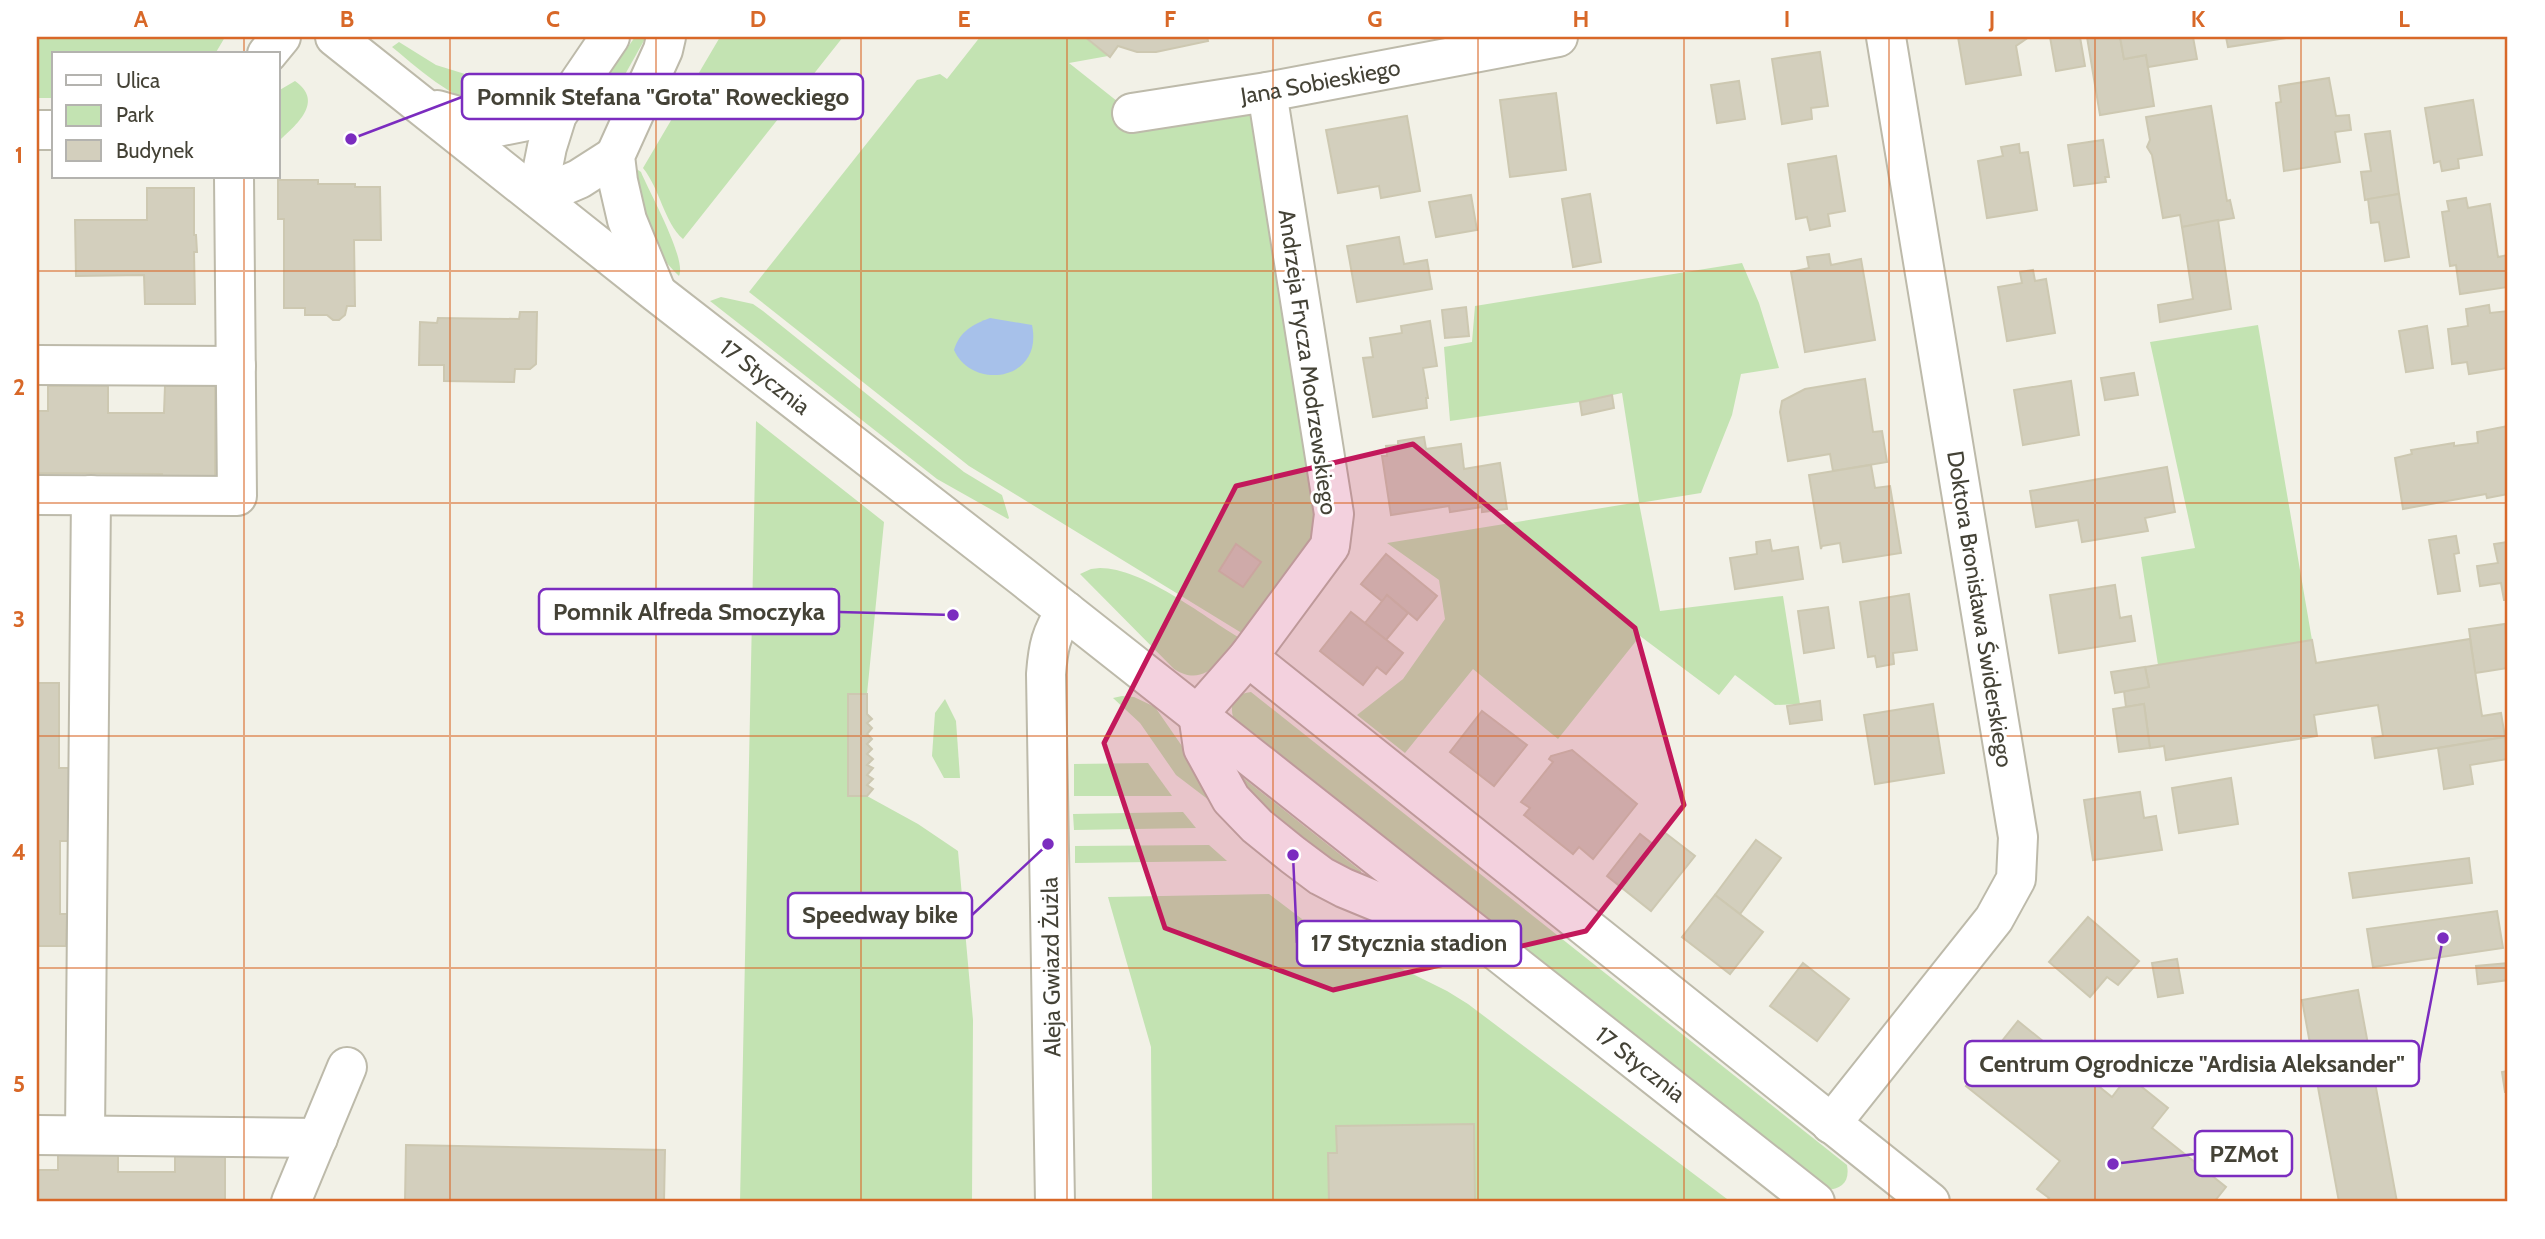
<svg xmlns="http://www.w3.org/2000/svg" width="2545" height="1239" viewBox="0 0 2545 1239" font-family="Cabin,sans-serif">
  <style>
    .green { fill: #c3e3b2 }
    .water { fill: #a7c1ea }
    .building { fill: #d3cfbd; stroke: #cdc8b1; stroke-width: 2 }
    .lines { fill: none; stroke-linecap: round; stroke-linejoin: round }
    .minor-casing { stroke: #bdbaaa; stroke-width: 42 }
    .minor { stroke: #fff; stroke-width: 38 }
    .marked { fill: #c2185b; fill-opacity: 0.2; stroke: #c2185b; stroke-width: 5; stroke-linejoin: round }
    .grid { fill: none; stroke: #d86828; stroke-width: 2; stroke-opacity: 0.55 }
    .labels { text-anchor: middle; stroke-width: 6; stroke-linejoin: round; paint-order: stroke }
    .street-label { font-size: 23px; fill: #444236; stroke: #fff }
    .leader { fill: none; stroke: #7b2cbf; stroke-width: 2.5 }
    .callout-dot { fill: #7b2cbf; stroke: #fff; stroke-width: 2.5 }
    .callout { fill: #fff; stroke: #7b2cbf; stroke-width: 2.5 }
    .callout-label { font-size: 24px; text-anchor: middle; font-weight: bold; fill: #444236 }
    .neatline { fill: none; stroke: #d86828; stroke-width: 2.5 }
    .grid-label { font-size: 23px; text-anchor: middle; font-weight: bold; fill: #d86828 }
  </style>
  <rect width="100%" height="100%" fill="#f2f1e7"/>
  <g class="green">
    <polygon points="37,37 225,37 215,54 54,54 54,98 37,98"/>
    <polygon points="635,37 646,37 609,103 595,93"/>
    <path d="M720,37h123l-160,202c-19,-17 -23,-50 -40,-71z"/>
    <polygon points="980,37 1084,37 1108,56 1069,63 1132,113 1267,92 1334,514 1258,643 969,466 749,292 917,80 940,74 947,79"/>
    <path d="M399,42l37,23 100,31c-59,29 -101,-14 -144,-49z"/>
    <path d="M295,81c30,21 1,44 -17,61v-51z"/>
    <path d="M635,168l6,4c8,20 46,87 38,104 -35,-34 -36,-63 -44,-108z"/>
    <polygon points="1742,263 1759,303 1779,368 1741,374 1732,415 1701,493 1639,503 1660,611 1783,596 1800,704 1775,705 1735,675 1719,695 1640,636 1558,739 1473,669 1405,753 1357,715 1403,679 1445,619 1439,580 1387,543 1639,502 1622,393 1580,402 1450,421 1444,347 1472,342 1475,306"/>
    <polygon points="721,297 753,304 763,311 964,472 1002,495 1009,518 1008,519 937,479 710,301"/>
    <polygon points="2258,325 2312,640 2158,665 2141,557 2195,548 2150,342"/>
    <polygon points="756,421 884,522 867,694 848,694 848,795 867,796 918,824 958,851 973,1020 972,1202 740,1202"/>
    <path d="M1100,568c42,0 102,47 138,69 -17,22 -33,52 -64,32l-94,-95 11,-5z"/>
    <path d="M1251,692l596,473c3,17 -5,24 -21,25l-593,-473c-4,-16 3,-23 18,-25z"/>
    <polygon points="1122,696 1134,697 1155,707 1222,804 1218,807 1176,775 1140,723 1113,698"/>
    <polygon points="945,699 956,721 960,778 944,778 932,756 935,713"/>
    <polygon points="1148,763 1172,796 1074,796 1074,764"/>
    <polygon points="1242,777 1361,871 1361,879 1265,820 1239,778"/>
    <polygon points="1183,812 1196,828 1074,830 1073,814"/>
    <polygon points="1209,845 1227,861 1075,863 1075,846"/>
    <polygon points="1269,894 1302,919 1447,991 1468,1004 1731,1202 1152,1202 1151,1047 1108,897"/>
  </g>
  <path class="water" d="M990,318l42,7c12,56 -60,66 -78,25 5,-18 19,-26 36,-32z"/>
  <g class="building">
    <polygon points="1085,37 1207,37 1208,41 1156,52 1137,52 1118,46 1110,57"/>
    <polygon points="1958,37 2029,37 2016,46 2021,75 1966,84"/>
    <polygon points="2050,37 2080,37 2085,66 2056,71"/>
    <polygon points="2087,37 2120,37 2124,59 2146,55 2154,106 2100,115"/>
    <polygon points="2120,37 2193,37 2197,59 2148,67 2146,55 2124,59"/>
    <polygon points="2226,37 2292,37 2228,47"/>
    <polygon points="1820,52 1828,106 1811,108 1812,119 1782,124 1772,59"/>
    <polygon points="2329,78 2336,116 2349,115 2351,130 2335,132 2340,162 2284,171 2276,103 2281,102 2279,86"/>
    <polygon points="1739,81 1745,119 1717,123 1711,85"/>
    <polygon points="1556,93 1566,170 1510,177 1500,100"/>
    <polygon points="2473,100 2482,155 2458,159 2459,168 2442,171 2440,161 2434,163 2425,108"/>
    <polygon points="2211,106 2227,201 2230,200 2234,218 2182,227 2180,215 2163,218 2152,155 2147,147 2150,140 2146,117"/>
    <polygon points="1407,116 1420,191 1381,198 1379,186 1338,193 1326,130"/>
    <polygon points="2390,131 2399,194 2365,200 2361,172 2371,171 2365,134"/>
    <polygon points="2103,140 2109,177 2105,177 2106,182 2074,186 2068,145"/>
    <polygon points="2019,144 2020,153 2028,152 2037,210 1987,218 1978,161 2003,156 2001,147"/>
    <polygon points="1836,156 1845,211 1828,214 1830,226 1810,230 1807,217 1796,219 1788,164"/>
    <polygon points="278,180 318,180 318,184 355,184 355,187 380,187 381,240 354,240 355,306 347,306 345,315 339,320 333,320 327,315 305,315 305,308 284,308 284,219 278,219"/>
    <polygon points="147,188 194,188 194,235 196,235 197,252 194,252 195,304 145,304 144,275 76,276 75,220 147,220"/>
    <polygon points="1590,194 1601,262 1573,267 1562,199"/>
    <polygon points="2399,194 2409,257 2385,261 2379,222 2371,223 2368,199"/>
    <polygon points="1471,195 1477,230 1436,237 1429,202"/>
    <polygon points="2466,198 2468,208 2490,204 2498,257 2508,255 2508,287 2460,294 2456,265 2450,266 2442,212 2449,211 2447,201"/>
    <polygon points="2218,220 2231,309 2160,322 2158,305 2193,299 2182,227"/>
    <polygon points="1399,237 1404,264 1427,260 1432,289 1357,302 1347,246"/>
    <polygon points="1829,254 1831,265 1861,259 1875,340 1805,352 1791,272 1809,268 1807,257"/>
    <polygon points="2033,270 2035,281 2046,279 2055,333 2007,341 1998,287 2022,283 2020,272"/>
    <polygon points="2489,305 2490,313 2508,311 2508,368 2469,374 2467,362 2452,364 2448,329 2468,326 2466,309"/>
    <polygon points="1466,307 1469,336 1445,338 1442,310"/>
    <polygon points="520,312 537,312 536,364 530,369 515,369 514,382 444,381 444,365 419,365 420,322 437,323 438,318 519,319"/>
    <polygon points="1430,321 1437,366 1423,368 1428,398 1426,398 1427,408 1373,417 1363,358 1373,357 1370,338 1402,333 1401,326"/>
    <polygon points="2427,326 2433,368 2406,372 2399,331"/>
    <polygon points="2134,373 2138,395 2105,400 2101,378"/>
    <polygon points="1865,379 1873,432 1882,431 1887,462 1833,471 1830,454 1788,461 1780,412 1782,401 1805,389"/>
    <polygon points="2071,381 2079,435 2023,445 2014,390"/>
    <polygon points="48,386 108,386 108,413 164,413 165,386 215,386 215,480 162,480 162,474 37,473 37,411 48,411"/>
    <polygon points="1612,395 1614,408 1582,415 1580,402"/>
    <polygon points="2508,426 2508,494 2487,498 2486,494 2403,509 2395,458 2412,454 2411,450 2454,443 2454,446 2478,443 2477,432"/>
    <polygon points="1424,437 1426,449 1461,444 1464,469 1500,463 1507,509 1482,512 1482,507 1450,512 1449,506 1391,515 1382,456 1387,456 1386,446 1398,445 1398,441"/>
    <polygon points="1871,465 1875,488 1890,486 1901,553 1843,562 1840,543 1822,546 1821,549 1809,475"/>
    <polygon points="2167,467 2175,512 2145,518 2148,531 2082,542 2078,520 2036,527 2030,491"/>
    <polygon points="2456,536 2459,553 2454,554 2460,591 2438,594 2429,540"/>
    <polygon points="1770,540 1772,551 1798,547 1803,579 1735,589 1730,558 1757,554 1756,542"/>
    <polygon points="2508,542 2508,600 2504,600 2501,583 2480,586 2477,566 2498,563 2494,544"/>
    <polygon points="1236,544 1261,562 1243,587 1219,571"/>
    <polygon points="1386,554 1437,596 1417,620 1387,595 1383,602 1361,584"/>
    <polygon points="2115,585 2120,618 2131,616 2135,641 2059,653 2050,595"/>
    <polygon points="1909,594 1917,650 1893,653 1894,664 1877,667 1875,656 1868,657 1860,602"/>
    <polygon points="1387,595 1408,613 1386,640 1365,623"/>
    <polygon points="1828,607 1834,648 1804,653 1798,611"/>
    <polygon points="1351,612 1403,653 1386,674 1377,667 1363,685 1320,651"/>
    <polygon points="2505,624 2508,668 2475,673 2469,629"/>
    <polygon points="2470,639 2482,716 2501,713 2505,737 2375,758 2372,738 2383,736 2378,705 2314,715 2317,736 2166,760 2164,746 2150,748 2144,704 2126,707 2124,691 2149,687 2145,667 2312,640 2316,663"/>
    <polygon points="2145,667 2149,687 2115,693 2111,672"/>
    <polygon points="37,683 59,683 59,768 70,768 69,841 60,841 60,914 67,914 66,946 37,946"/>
    <polygon points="848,694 867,694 867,714 872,719 867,723 872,728 867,734 872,739 867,744 872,749 867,754 873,759 867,765 873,768 867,775 873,779 867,785 873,789 867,796 848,796"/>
    <polygon points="1820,701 1822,720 1790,724 1787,706"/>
    <polygon points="1933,704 1944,773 1875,784 1864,715"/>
    <polygon points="2144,704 2150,748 2119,752 2113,709"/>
    <polygon points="1482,711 1527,745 1494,786 1450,752"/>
    <polygon points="2505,737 2508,759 2470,765 2473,784 2444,789 2438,748"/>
    <polygon points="1572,750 1637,804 1593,859 1579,847 1573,854 1524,815 1530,808 1521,802 1553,762 1549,759 1551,756"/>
    <polygon points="2231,778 2238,824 2179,833 2172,788"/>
    <polygon points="2140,792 2144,818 2156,816 2162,850 2093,860 2084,800"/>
    <polygon points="1664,832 1695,856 1651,911 1607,876 1640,834 1654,845"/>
    <polygon points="1756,840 1781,858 1740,914 1715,895"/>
    <polygon points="2469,858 2472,883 2353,898 2349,873"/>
    <polygon points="1715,895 1763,932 1730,974 1682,937"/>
    <polygon points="2497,911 2503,948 2373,967 2367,929"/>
    <polygon points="2088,917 2139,961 2118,985 2107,977 2090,997 2049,962"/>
    <polygon points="2177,959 2183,993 2158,997 2152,963"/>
    <polygon points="1803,963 1849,999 1817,1041 1770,1006"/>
    <polygon points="2508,963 2508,980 2478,984 2476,966"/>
    <polygon points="2358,990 2397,1202 2339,1202 2302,1000"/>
    <polygon points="2018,1021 2112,1097 2128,1076 2168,1108 2152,1128 2226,1187 2214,1202 2046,1202 2049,1198 2037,1189 2060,1161 1966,1086"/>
    <polygon points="2508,1071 2508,1092 2505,1092 2502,1072"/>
    <polygon points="1474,1124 1475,1202 1329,1202 1328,1153 1337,1153 1336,1126"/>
    <polygon points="58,1145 118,1145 118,1172 175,1172 175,1145 225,1145 225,1202 37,1202 37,1170 58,1170"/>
    <polygon points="406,1145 665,1150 664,1202 405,1202"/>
  </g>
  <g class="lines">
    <g class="minor-casing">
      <g id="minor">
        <path id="s1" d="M335,37l322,256 367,285 791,624"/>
        <polyline points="267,54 281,37"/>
        <polyline points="437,110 497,127 557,115"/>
        <path id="s2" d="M1132,113l135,-21 291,-55"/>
        <polyline points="37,130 54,130"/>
        <polyline points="537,197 547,147 557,115 610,37"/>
        <polyline points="537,197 579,179 615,156"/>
        <polyline points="656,291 627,220 618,181 615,156 663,50 666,37"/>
        <polyline points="37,365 236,366"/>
        <polyline points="37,495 237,496 234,177"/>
        <polyline points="1248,657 1930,1202"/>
        <polyline points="1198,714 1248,657 1330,546 1334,514 1267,92"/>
        <polyline points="1198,714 1203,748 1231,799 1257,826 1293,855 1321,876 1344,888 1412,916 1456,924"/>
        <polyline points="1831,1124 1994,919 2016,879 2018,837 1886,37"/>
        <polyline points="37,1135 318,1138"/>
        <polyline points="85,1135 91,495"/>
        <polyline points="291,1202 347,1067"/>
        <path d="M1055,1202l-9,-528c2,-27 5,-41 20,-63"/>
      </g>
    </g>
    <use href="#minor" class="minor"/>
  </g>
  <path class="marked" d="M1413,444l222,184 49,177 -98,126 -253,59 -168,-62 -61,-185 132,-257z"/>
  <path class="grid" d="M244,37v17M450,37v1165M656,37v1165M861,37v1165M1067,37v1165M1273,37v1165M1478,37v1165M1684,37v1165M1889,37v1165M2095,37v1165M2301,37v1165M244,177v1025M37,271h2471M37,503h2471M37,736h2471M37,968h2471"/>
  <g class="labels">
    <g class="street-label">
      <text dy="8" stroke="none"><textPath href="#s2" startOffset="191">Jana Sobieskiego</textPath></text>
      <text transform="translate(1308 362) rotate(82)" y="8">Andrzeja Frycza Modrzewskiego</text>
      <text dy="8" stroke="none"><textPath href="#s1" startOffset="548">17 Stycznia</textPath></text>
      <text transform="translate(1980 609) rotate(81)" y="8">Doktora Bronisława Świderskiego</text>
      <text transform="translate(1051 967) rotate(-91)" y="8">Aleja Gwiazd Żużla</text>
      <text dy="8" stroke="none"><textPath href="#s1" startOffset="1661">17 Stycznia</textPath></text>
    </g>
  </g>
  <path class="leader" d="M351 139L462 97M953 615L839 612M1048 844L972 915M1293 855L1297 943M2443 938L2419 1063M2113 1164L2195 1154"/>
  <g class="callout-dot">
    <circle cx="351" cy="139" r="7"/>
    <circle cx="953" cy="615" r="7"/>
    <circle cx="1048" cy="844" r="7"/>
    <circle cx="1293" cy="855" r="7"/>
    <circle cx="2443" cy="938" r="7"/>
    <circle cx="2113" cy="1164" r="7"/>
  </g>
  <g class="callout">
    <rect x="462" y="74" width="401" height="45" rx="7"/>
    <rect x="539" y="589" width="300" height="45" rx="7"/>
    <rect x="788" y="893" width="184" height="45" rx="7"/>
    <rect x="1297" y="921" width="224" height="45" rx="7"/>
    <rect x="1965" y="1041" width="454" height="45" rx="7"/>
    <rect x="2195" y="1131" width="97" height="45" rx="7"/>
  </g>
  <g class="callout-label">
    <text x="663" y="105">Pomnik Stefana "Grota" Roweckiego</text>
    <text x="689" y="620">Pomnik Alfreda Smoczyka</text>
    <text x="880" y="923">Speedway bike</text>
    <text x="1409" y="951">17 Stycznia stadion</text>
    <text x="2192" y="1072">Centrum Ogrodnicze "Ardisia Aleksander"</text>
    <text x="2244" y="1162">PZMot</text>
  </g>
  <rect width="2545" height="1239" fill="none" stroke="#ffffff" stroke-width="77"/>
  <rect x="52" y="52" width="228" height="126" fill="#ffffff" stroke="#b4b3af" stroke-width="2"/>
  <rect x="66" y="75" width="35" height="10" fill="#ffffff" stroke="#b4b3af" stroke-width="2"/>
  <text x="116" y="88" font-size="21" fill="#444236">Ulica</text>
  <rect x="66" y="105" width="35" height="21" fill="#c3e3b2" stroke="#b4b3af" stroke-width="2"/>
  <text x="116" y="122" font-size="21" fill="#444236">Park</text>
  <rect x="66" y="140" width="35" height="21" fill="#d3cfbd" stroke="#b4b3af" stroke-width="2"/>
  <text x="116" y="158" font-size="21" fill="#444236">Budynek</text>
  <rect x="38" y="38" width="2468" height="1162" class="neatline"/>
  <g class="grid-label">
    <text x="141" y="27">A</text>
    <text x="347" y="27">B</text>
    <text x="553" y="27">C</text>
    <text x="758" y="27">D</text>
    <text x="964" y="27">E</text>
    <text x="1170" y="27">F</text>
    <text x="1375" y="27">G</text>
    <text x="1581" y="27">H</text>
    <text x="1787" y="27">I</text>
    <text x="1992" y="27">J</text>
    <text x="2198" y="27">K</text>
    <text x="2404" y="27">L</text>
    <text x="19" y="163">1</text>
    <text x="19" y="395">2</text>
    <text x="19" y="627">3</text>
    <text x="19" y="860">4</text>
    <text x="19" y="1092">5</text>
  </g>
</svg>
